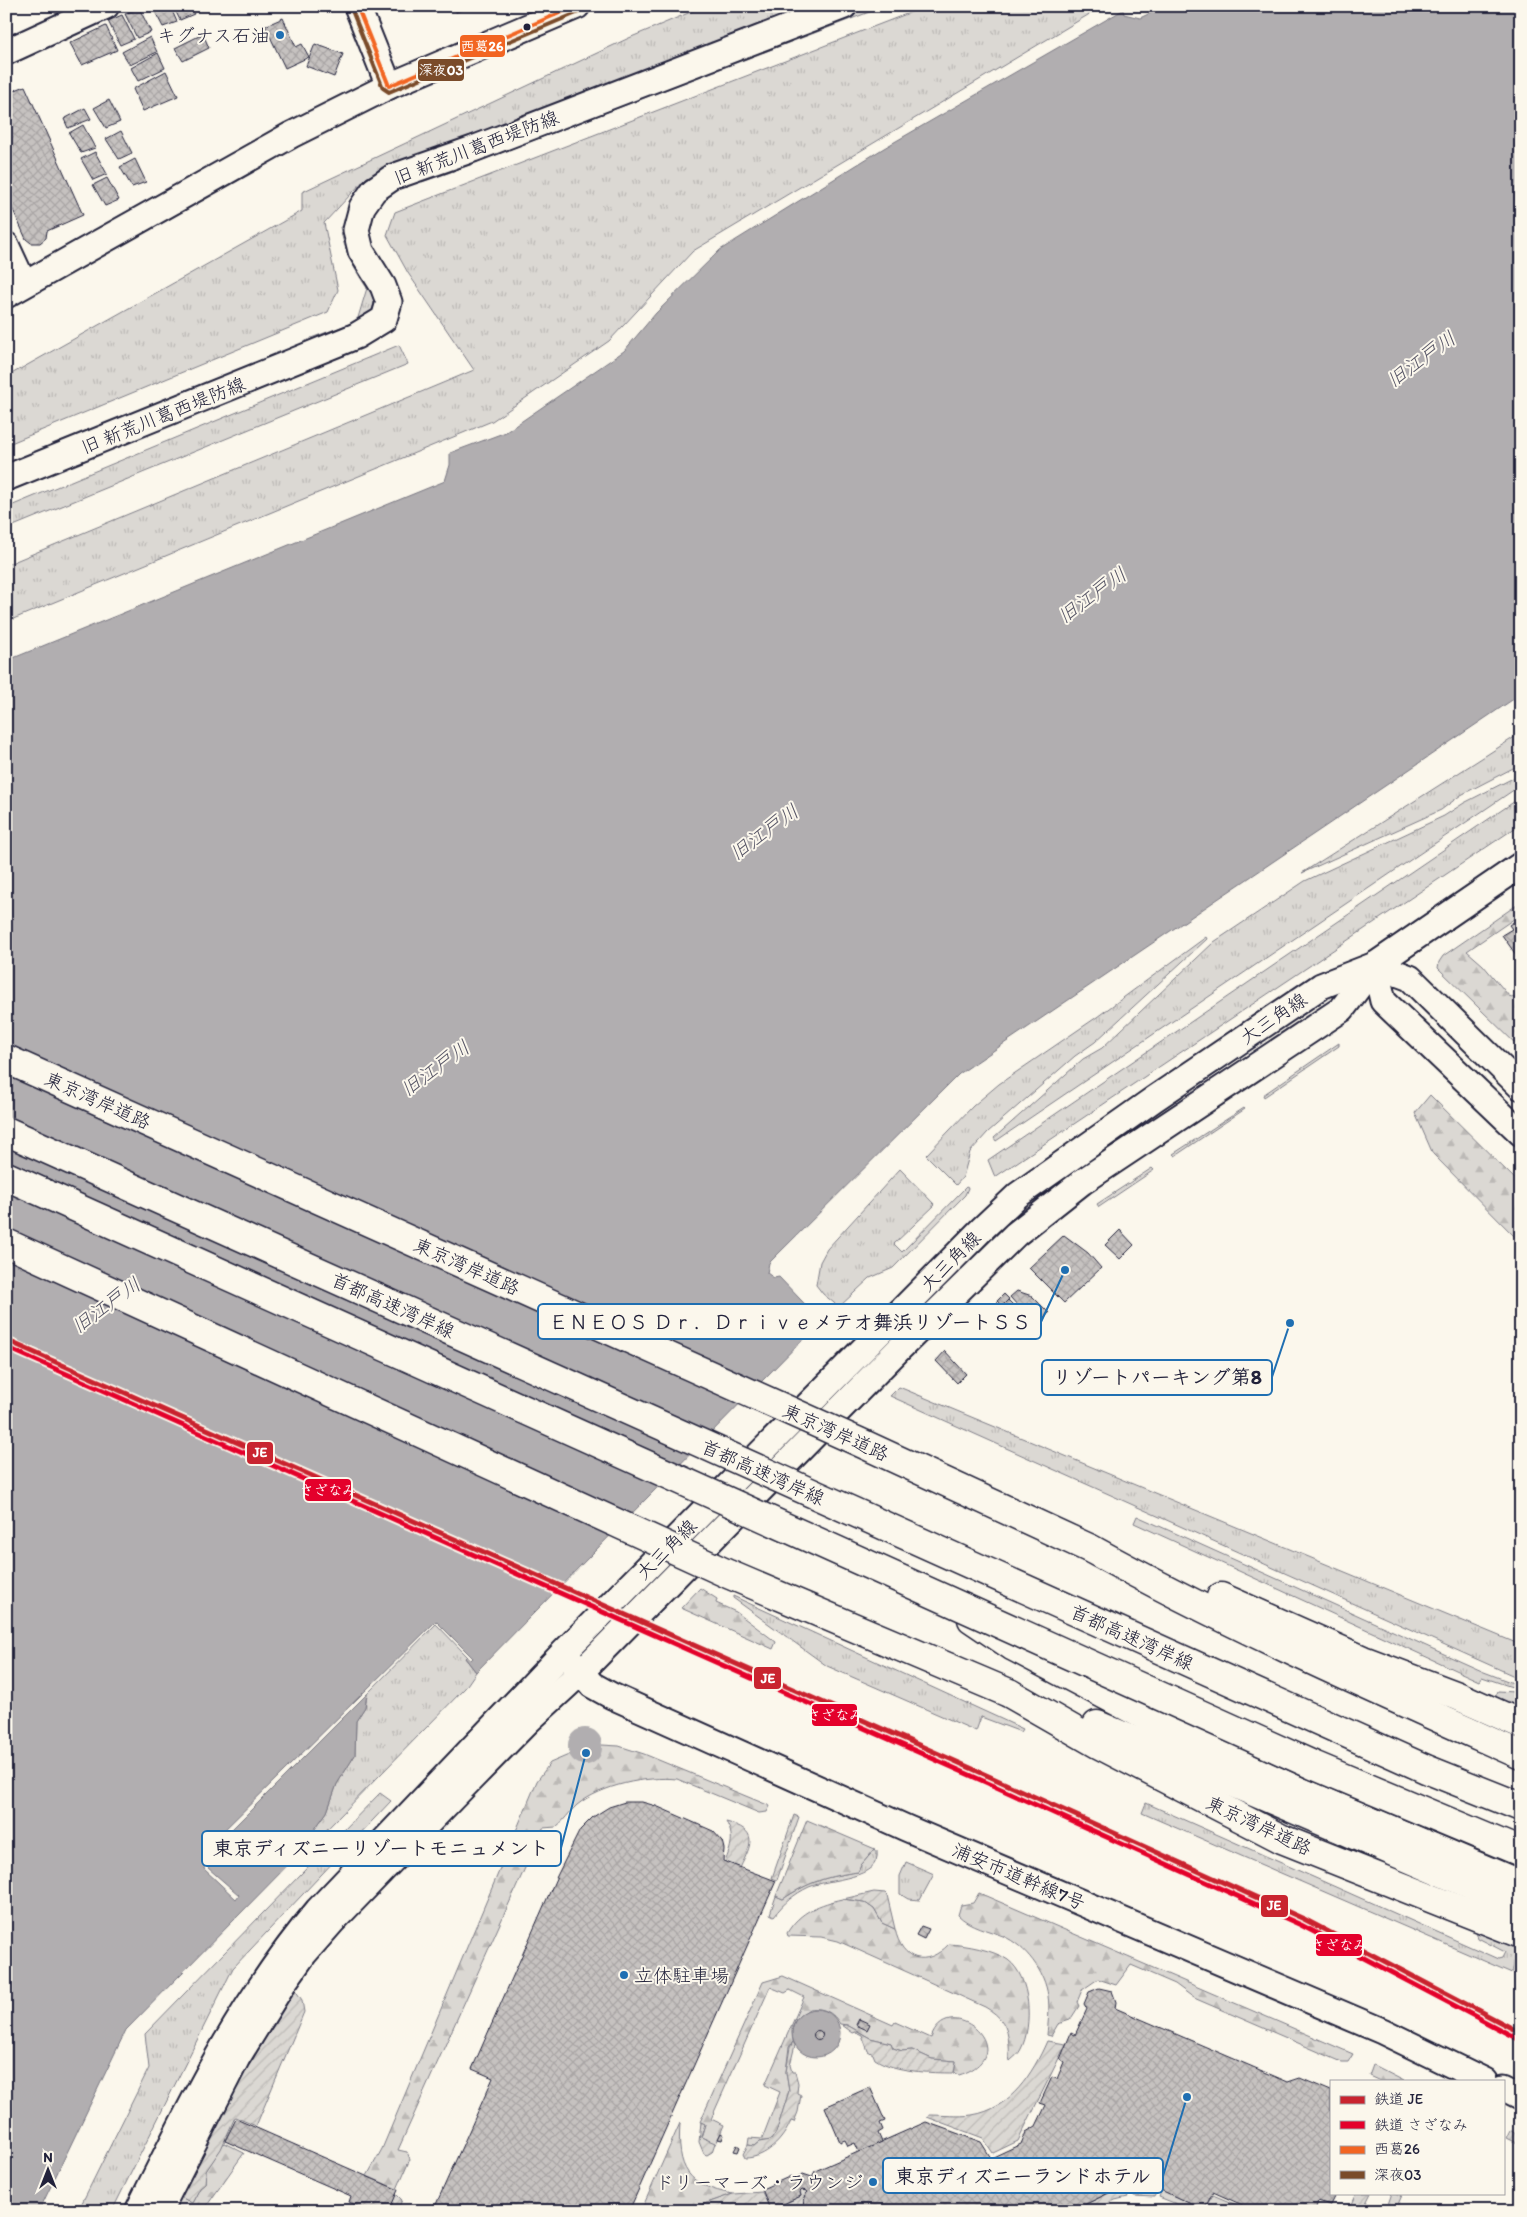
<svg xmlns="http://www.w3.org/2000/svg" width="1527" height="2217" viewBox="0 0 1527 2217" font-family="Itim,'Klee One',sans-serif">
  <style>
    .grass { fill: url(#grass-tufts); stroke: #7e7d87 }
    .forest { fill: url(#forest-firs); stroke: #7e7d87 }
    .garden { fill: url(#garden-furrows); stroke: #7e7d87 }
    .water { fill: #b1aeb0; stroke: #787681 }
    .lines { fill: none; stroke-linecap: round; stroke-linejoin: round }
    .river { stroke: #b1aeb0; stroke-width: 34 }
    .building { fill: url(#building-cross-hatch); stroke: #22223b }
    .minor-casing { stroke: #22223b; stroke-width: 29 }
    .highway-casing { stroke: #22223b; stroke-width: 31 }
    .minor { stroke: #fbf7ec; stroke-width: 25 }
    .highway { stroke: #fbf7ec; stroke-width: 28 }
    .highway-bridge-casing { stroke: #22223b; stroke-width: 31; stroke-linecap: butt }
    .highway-bridge { stroke: #fbf7ec; stroke-width: 28 }
    .bus-1-casing { stroke: #fbf7ec; stroke-width: 8 }
    .bus-2-casing { stroke: #fbf7ec; stroke-width: 8 }
    .bus-1 { stroke: #f26522; stroke-width: 4 }
    .bus-2 { stroke: #7a4b2a; stroke-width: 4 }
    .rail-1-casing { stroke: #fbf7ec; stroke-width: 9 }
    .rail-2-casing { stroke: #fbf7ec; stroke-width: 9 }
    .rail-1 { stroke: #c9242f; stroke-width: 5 }
    .rail-2 { stroke: #e4002b; stroke-width: 5 }
    .bus-dot { fill: #22223b; stroke: #fbf7ec; stroke-width: 2 }
    .poi-dot { fill: #1f6fb2; stroke: #fbf7ec; stroke-width: 2 }
    .labels { text-anchor: middle; stroke-width: 4; stroke-linejoin: round; paint-order: stroke }
    .poi-label { font-size: 19px; fill: #22223b; stroke: #fbf7ec; text-anchor: end }
    .street-label { font-size: 19px; fill: #22223b; stroke: #fbf7ec }
    .water-label { font-size: 20px; font-style: italic; fill: #545364; stroke: #fbf7ec }
    .leader { fill: none; stroke: #1f6fb2; stroke-width: 2 }
    .callout-dot { fill: #1f6fb2; stroke: #fbf7ec; stroke-width: 2 }
    .callout { fill: #fbf7ec; stroke: #1f6fb2; stroke-width: 2 }
    .callout-label { font-size: 20px; text-anchor: middle; font-weight: bold; fill: #22223b }
    .line-badge { stroke: #fbf7ec; stroke-width: 2 }
    .badge-label { font-size: 14px; text-anchor: middle; font-weight: bold; fill: #fff }
  </style>
  <defs>
    <pattern id="grass-tufts" width="24" height="20" patternUnits="userSpaceOnUse" patternTransform="scale(1.25)"><rect width="24" height="20" fill="#dbd8d3"/><path d="M3 7l-1-3M5 7V3M7 7l1-3M15 17l-1-3M17 17v-4M19 17l1-3" fill="none" stroke="#bcb9b6"/></pattern>
    <pattern id="forest-firs" width="22" height="20" patternUnits="userSpaceOnUse" patternTransform="scale(1.25)"><rect width="22" height="20" fill="#dbd8d3"/><path d="M5 1l3.5 6h-7zM16 11l3.5 6h-7z" fill="#bcb9b6"/></pattern>
    <pattern id="garden-furrows" width="10" height="10" patternUnits="userSpaceOnUse" patternTransform="scale(1.25)"><rect width="10" height="10" fill="#dbd8d3"/><path d="M-1 1l2-2M0 10L10 0M9 11l2-2" fill="none" stroke="#bcb9b6"/></pattern>
    <pattern id="building-cross-hatch" width="8" height="8" patternUnits="userSpaceOnUse" patternTransform="scale(1.25)"><rect width="8" height="8" fill="#c6c2c0"/><path d="M0 0l8 8M0 8l8-8" fill="none" stroke="#aaa6a6"/></pattern>
  </defs>
  <rect width="100%" height="100%" fill="#fbf7ec"/>
  <filter id="ink" filterUnits="userSpaceOnUse"><feTurbulence type="fractalNoise" baseFrequency=".02" numOctaves="2"/><feDisplacementMap in="SourceGraphic" scale="10" xChannelSelector="R" yChannelSelector="G"/><feConvolveMatrix kernelMatrix="1 2 1 2 8 2 1 2 1" color-interpolation-filters="sRGB"/></filter>
  <g filter="url(#ink)">
    <g class="grass">
      <polygon points="705,6 811,6 367,177 324,223 338,290 328,312 6,445 6,377 302,211 302,192 629,38"/>
      <polygon points="872,6 885,6 448,173 422,182 421,180"/>
      <polygon points="927,6 1103,6 693,251 609,341 492,421 6,622 6,565 474,370 408,273 387,235 395,212"/>
      <path d="M340,227h3c2,8 3,16 6,23 9,23 39,44 17,69l-53,23 -2,-4 46,-17 10,-33c-14,-21 -22,-35 -27,-61z"/>
      <polygon points="399,345 408,364 6,529 6,508"/>
      <polygon points="1521,733 1521,764 1461,795 1441,810 1302,873"/>
      <polygon points="1521,774 1521,785 996,1141 994,1138 1083,1059 1102,1048 1214,942 1305,881 1444,816 1464,803"/>
      <polygon points="1521,797 1521,824 995,1177 988,1160"/>
      <polygon points="1206,937 1207,939 1095,1042 1075,1056 988,1132 970,1152 963,1177 956,1185 926,1155 973,1106 999,1084 1097,1017"/>
      <polygon points="1339,1043 1339,1046 1264,1097 1263,1095"/>
      <polygon points="1244,1108 1245,1109 1175,1156 1173,1154"/>
      <polygon points="1152,1168 1154,1170 1099,1207 1097,1204"/>
      <polygon points="900,1169 935,1205 894,1244 902,1252 966,1187 968,1188 965,1195 893,1268 870,1278 839,1307 823,1294 816,1285 820,1262 827,1249"/>
      <polygon points="899,1387 1521,1645 1521,1679 890,1396"/>
      <polygon points="1137,1516 1484,1672 1521,1686 1521,1690 1482,1677 1479,1681 1134,1523"/>
      <polygon points="733,1596 1023,1729 1021,1732 981,1717 976,1731 827,1666 733,1598"/>
      <polygon points="436,1624 467,1656 465,1658 476,1672 465,1688 295,1862 291,1862 327,1812 337,1784 355,1755 356,1721 365,1707 367,1694"/>
      <polygon points="1498,1691 1514,1692 1521,1695 1521,1708 1495,1698"/>
      <polygon points="380,1793 391,1801 233,1968 112,2211 78,2211 149,2068 145,2034"/>
      <polygon points="1146,1803 1498,1959 1502,1958 1505,1952 1478,1938 1476,1931 1521,1949 1514,1957 1512,1970 1521,1974 1521,1977 1142,1813"/>
      <path d="M875,1849l2,2c4,29 -47,27 -68,36 -15,7 -25,16 -35,29l-4,-2 6,-18 7,3c25,-17 45,-23 75,-27l3,-7z"/>
      <polygon points="906,1862 934,1874 920,1900 908,1899 900,1894 900,1876"/>
      <polygon points="1392,2193 1403,2193 1395,2211 1386,2210"/>
    </g>
    <g class="forest">
      <polygon points="1521,902 1521,914 1467,951 1483,965 1509,996 1521,1000 1521,1049 1438,968 1439,962 1443,956"/>
      <polygon points="1430,1095 1521,1185 1521,1243 1433,1154 1415,1113"/>
      <polygon points="700,1588 717,1599 716,1603 736,1612 776,1642 773,1649 681,1608"/>
      <path d="M602,1745l17,1 25,8 126,52 -3,6 -8,1 -82,-34c-31,-3 -75,6 -100,26 -8,7 -13,16 -21,22l-13,1 -145,322 9,2 3,7 -13,30 -30,-13 15,-27 155,-368 13,-18 21,-9z"/>
      <path d="M807,1820l68,29 -14,16 -3,7c-30,4 -50,10 -75,27l-7,-3z"/>
      <path d="M979,1893l374,161 -5,8h-6l-148,-64 -19,-14 -44,-19 -15,20 -18,-6 -16,11 -5,12 2,4 -9,14 -12,4 -7,12 -4,-1c1,-12 3,-26 1,-39 -3,-24 -22,-50 -45,-60 -15,-6 -33,-9 -45,-21l3,-10 12,-2z"/>
      <path d="M843,1899l21,3 10,7 8,14 13,6c7,32 31,39 54,15 17,1 45,6 59,16 23,17 25,66 13,89 -2,5 -7,8 -11,12 -2,-5 0,-10 -1,-16 -1,-19 -8,-29 -24,-38l-147,-66 -17,-4 -33,-1 -1,-3c13,-22 33,-29 56,-34z"/>
      <polygon points="1521,1950 1521,1974 1512,1971 1514,1957"/>
      <path d="M783,1976l110,49 2,-3 36,16c18,-50 95,16 28,37l-5,-2 2,-12 -24,-2 -20,-9 -10,1 -9,-3 -2,-5 -21,-5 -23,-13 -7,-1c-7,-12 -17,-17 -31,-15l-13,10 -4,8 1,15 -4,5 -3,25 3,19 -13,42 -5,7 -12,2 -5,4 -6,-1 1,-7 13,1 18,-47 -15,-7 39,-88 -14,-7 -5,3 -15,-6 -59,132 13,6 -8,19 -15,-7 4,-13 -5,-2 63,-140z"/>
      <polygon points="1373,2065 1404,2081 1380,2081 1369,2076"/>
      <path d="M680,2123c-3,46 7,63 53,71l-49,17h-43z"/>
      <polygon points="224,2143 244,2153 203,2211 172,2211 179,2196 192,2203 200,2188 205,2184 206,2171"/>
      <polygon points="1162,2190 1204,2209 1213,2195 1251,2211 1194,2211 1159,2197"/>
    </g>
    <g class="garden">
      <polygon points="794,1815 799,1817 777,1880 772,1878"/>
      <path d="M726,1822c33,8 26,22 14,46l-15,-6c6,-15 10,-26 1,-40z"/>
      <polygon points="874,1892 885,1893 887,1895 895,1929 882,1923 874,1909 864,1902 843,1899"/>
      <polygon points="293,1987 302,2000 304,2012 256,2126 235,2117 221,2149 206,2171 205,2184 200,2188 192,2203 179,2196 236,2080"/>
      <path d="M842,2025h5l23,13 21,5 2,5 9,3 10,-1 20,9 24,2 -2,12c-23,0 -60,-1 -79,-14l-2,-5 -5,-3 -6,-16 -6,-3 -3,1z"/>
      <path d="M1047,2041l19,3 -48,97 -25,12 -10,-15 -56,-21 2,-2c14,0 29,2 43,0 39,-6 61,-42 75,-74z"/>
      <path d="M793,2042l2,3 -5,20 2,7h3l3,11 -1,10 4,2 -3,17 -4,10 -3,-1c-8,19 -25,37 -46,37l-2,-4 5,-9 6,1 5,-4 12,-2 5,-7 13,-42 -3,-19 4,-25z"/>
      <polygon points="701,2122 705,2124 701,2137 715,2143 712,2152 707,2155 704,2154 699,2142"/>
      <polygon points="1511,2130 1521,2137 1521,2145 1507,2138"/>
      <polygon points="1137,2179 1158,2190 1154,2197 1134,2196 1127,2184"/>
      <polygon points="1124,2186 1128,2197 1115,2200 1097,2211 1075,2211 1076,2209"/>
      <polygon points="802,2190 807,2191 801,2211 684,2211 733,2194 762,2192 771,2210 801,2196 800,2192"/>
      <polygon points="1356,2193 1371,2193 1362,2211 1348,2211"/>
      <polygon points="396,2194 402,2200 397,2211 389,2211"/>
      <polygon points="1137,2205 1155,2207 1168,2211 1114,2211"/>
    </g>
    <g class="water">
      <polygon points="1165,6 1521,6 1521,694 959,1074 769,1263 767,1273 774,1278 779,1277 821,1321 476,1672 465,1658 467,1656 471,1660 473,1658 436,1621 208,1846 204,1869 236,1899 239,1895 208,1868 213,1848 367,1694 365,1707 356,1721 355,1755 337,1784 327,1812 291,1862 126,2030 39,2211 6,2211 6,661 445,481 450,465 450,453 506,432 624,351 656,313 720,250 884,148 1123,10 1124,14 1140,18"/>
      <circle cx="816" cy="2033" r="24"/>
    </g>
    <g class="lines">
      <polyline class="river" points="585,1745 585,1748"/>
    </g>
    <g class="building">
      <polygon points="61,6 73,6 63,11"/>
      <polygon points="152,6 170,6 177,22 163,27"/>
      <polygon points="173,6 190,6 194,14 180,20"/>
      <polygon points="454,6 473,6 456,12"/>
      <polygon points="139,8 151,32 137,38 125,14"/>
      <polygon points="122,15 134,39 120,45 108,21"/>
      <polygon points="283,18 296,47 302,44 309,57 285,68 265,26"/>
      <polygon points="106,26 117,50 82,65 70,43"/>
      <polygon points="203,34 209,48 183,61 175,48"/>
      <polygon points="150,37 157,52 130,65 122,52"/>
      <polygon points="315,44 343,54 334,77 306,66"/>
      <polygon points="158,53 165,68 138,81 131,68"/>
      <polygon points="166,71 178,96 143,111 133,89"/>
      <polygon points="25,86 83,215 47,231 46,238 40,243 31,243 26,239 6,194 6,94"/>
      <polygon points="109,100 120,122 106,128 94,108"/>
      <polygon points="85,108 91,119 68,128 64,119"/>
      <polygon points="83,125 95,148 81,153 69,133"/>
      <polygon points="121,131 132,153 119,159 106,139"/>
      <polygon points="95,152 107,174 93,180 81,159"/>
      <polygon points="135,159 146,182 132,187 120,167"/>
      <polygon points="107,178 119,200 105,206 93,185"/>
      <polygon points="1518,919 1521,923 1521,962 1502,935 1512,929 1509,925"/>
      <polygon points="1120,1230 1134,1245 1120,1259 1105,1245"/>
      <polygon points="1064,1235 1088,1253 1101,1268 1064,1303 1029,1268"/>
      <polygon points="1017,1291 1032,1296 1049,1313 1036,1326 1010,1297"/>
      <polygon points="1004,1294 1009,1299 1002,1306 997,1301"/>
      <polygon points="1008,1300 1021,1313 1015,1319 1002,1306"/>
      <polygon points="945,1351 966,1374 957,1383 936,1361"/>
      <polygon points="625,1802 642,1802 656,1806 713,1831 722,1841 724,1849 723,1861 776,1881 629,2211 433,2211 493,2078 472,2069 557,1876 580,1830 593,1817 609,1807"/>
      <polygon points="921,1926 929,1929 924,1939 916,1935"/>
      <polygon points="1099,1988 1112,1991 1116,2002 1115,2008 1288,2082 1300,2078 1331,2091 1331,2193 1336,2193 1330,2205 1318,2201 1315,2211 1256,2211 1213,2192 1204,2210 1137,2179 1076,2209 1075,2211 801,2211 807,2191 802,2190 800,2192 801,2196 770,2210 762,2189 791,2176 793,2179 803,2174 812,2177 815,2171 926,2122 981,2142 991,2158 1021,2144 1026,2132 1036,2126 1046,2105 1040,2103 1052,2077 1057,2079 1064,2062 1060,2059 1071,2033 1075,2035 1087,2009 1084,2004 1089,1992"/>
      <polygon points="859,2019 870,2024 867,2030 856,2025"/>
      <circle cx="818" cy="2035" r="4.5"/>
      <polygon points="870,2087 885,2121 880,2123 883,2130 878,2133 882,2142 859,2152 855,2143 848,2146 845,2140 840,2142 825,2107"/>
      <polygon points="236,2119 398,2190 389,2211 368,2211 349,2202 351,2196 225,2141"/>
      <polygon points="721,2133 724,2135 722,2140 718,2139"/>
      <polygon points="737,2145 740,2147 738,2152 734,2151"/>
    </g>
    <g class="lines">
      <g class="minor-casing">
        <g id="minor">
          <polyline points="357,6 389,86"/>
          <polyline points="6,52 106,6"/>
          <polyline points="6,245 24,284"/>
          <polyline points="6,295 291,135 389,86 577,6"/>
          <polyline points="6,478 356,336 384,319 389,302 383,286 361,251 356,230 362,207 374,190 393,177 473,149 844,6"/>
          <polyline points="1375,965 1383,1001 1521,1133"/>
          <polyline points="1375,965 1410,978 1521,1087"/>
          <polyline points="571,1660 592,1685 612,1696 906,1828 1382,2031 1485,2081"/>
          <polyline points="1503,2089 1521,2098"/>
          <path d="M138,2211c53,-107 102,-209 180,-301l246,-258 419,-424 35,-33 136,-96 167,-113 54,-21 146,-100"/>
          <polyline points="159,2211 237,2058 284,1982 304,1954 332,1922 472,1778 529,1720 581,1672 899,1349 1016,1234 1082,1182 1342,1009 1375,965"/>
        </g>
      </g>
      <g class="highway-casing">
        <g id="highway">
          <path d="M1091,1549c139,77 285,141 430,206"/>
          <polyline points="1221,1597 1363,1660 1458,1696 1521,1724"/>
          <polyline points="972,1619 1012,1646 1208,1749 1301,1792 1521,1885"/>
          <polyline points="1009,1693 1098,1744 1282,1839 1521,1934"/>
          <polyline points="1097,1725 1521,1906"/>
        </g>
      </g>
      <use href="#minor" class="minor"/>
      <use href="#highway" class="highway"/>
      <g class="highway-bridge-casing">
        <g id="highway-bridge">
          <polyline points="6,1059 859,1442 1091,1549"/>
          <polyline points="6,1131 1426,1769 1521,1807"/>
          <polyline points="6,1176 1313,1765 1521,1852"/>
          <polyline points="6,1243 728,1574 1009,1693"/>
        </g>
      </g>
      <use href="#highway-bridge" class="highway-bridge"/>
      <g class="bus-1-casing">
        <g id="bus-1">
          <polyline points="357,6 389,86"/>
          <polyline points="389,86 576,6"/>
        </g>
      </g>
      <g class="bus-2-casing">
        <polyline id="bus-2" points="351,8 383,88 389,92 579,12"/>
      </g>
      <use href="#bus-1" class="bus-1"/>
      <use href="#bus-2" class="bus-2"/>
      <g class="rail-1-casing">
        <polyline id="rail-1" points="6,1340 984,1774 1304,1919 1521,2033"/>
      </g>
      <g class="rail-2-casing">
        <polyline id="rail-2" points="6,1347 981,1780 1301,1925 1518,2039"/>
      </g>
      <use href="#rail-1" class="rail-1"/>
      <use href="#rail-2" class="rail-2"/>
    </g>
  </g>
  <circle class="bus-dot" cx="527" cy="27" r="4.5"/>
  <g class="poi-dot">
    <circle cx="280" cy="35" r="5"/>
    <circle cx="624" cy="1975" r="5"/>
    <circle cx="873" cy="2182" r="5"/>
  </g>
  <g class="labels">
    <g class="poi-label">
      <text x="270" y="42">キグナス石油</text>
      <text x="634" y="1982" text-anchor="start">立体駐車場</text>
      <text x="863" y="2189">ドリーマーズ・ラウンジ</text>
    </g>
    <g class="street-label">
      <text transform="translate(476 147) rotate(-21)" y="7">旧 新荒川葛西堤防線</text>
      <text transform="translate(163 415) rotate(-22)" y="7">旧 新荒川葛西堤防線</text>
      <text transform="translate(1273 1018) rotate(-34)" y="7">大三角線</text>
      <text transform="translate(98 1100) rotate(24)" y="7">東京湾岸道路</text>
      <text transform="translate(950 1261) rotate(-45)" y="7">大三角線</text>
      <text transform="translate(467 1266) rotate(24)" y="7">東京湾岸道路</text>
      <text transform="translate(393 1305) rotate(24)" y="7">首都高速湾岸線</text>
      <text transform="translate(836 1432) rotate(24)" y="7">東京湾岸道路</text>
      <text transform="translate(763 1472) rotate(24)" y="7">首都高速湾岸線</text>
      <text transform="translate(666 1549) rotate(-45)" y="7">大三角線</text>
      <text transform="translate(1132 1637) rotate(24)" y="7">首都高速湾岸線</text>
      <text transform="translate(1259 1825) rotate(25)" y="7">東京湾岸道路</text>
      <text transform="translate(1019 1876) rotate(23)" y="7">浦安市道幹線7号</text>
    </g>
    <g class="water-label">
      <text transform="translate(1421 359) rotate(-36)" y="7">旧江戸川</text>
      <text transform="translate(1092 595) rotate(-36)" y="7">旧江戸川</text>
      <text transform="translate(764 832) rotate(-36)" y="7">旧江戸川</text>
      <text transform="translate(435 1068) rotate(-36)" y="7">旧江戸川</text>
      <text transform="translate(106 1305) rotate(-36)" y="7">旧江戸川</text>
    </g>
  </g>
  <path class="leader" d="M1065 1270L1041 1322M1290 1323L1272 1377M586 1753L561 1848M1187 2097L1163 2176"/>
  <g class="callout-dot">
    <circle cx="1065" cy="1270" r="5"/>
    <circle cx="1290" cy="1323" r="5"/>
    <circle cx="586" cy="1753" r="5"/>
    <circle cx="1187" cy="2097" r="5"/>
  </g>
  <g class="callout">
    <rect x="538" y="1304" width="503" height="35" rx="5"/>
    <rect x="1042" y="1360" width="230" height="35" rx="5"/>
    <rect x="202" y="1831" width="359" height="35" rx="5"/>
    <rect x="883" y="2158" width="280" height="35" rx="5"/>
  </g>
  <g class="callout-label">
    <text x="790" y="1329">ＥＮＥＯＳ Ｄｒ．Ｄｒｉｖｅメテオ舞浜リゾートＳＳ</text>
    <text x="1157" y="1384">リゾートパーキング第8</text>
    <text x="381" y="1855">東京ディズニーリゾートモニュメント</text>
    <text x="1023" y="2183">東京ディズニーランドホテル</text>
  </g>
  <g class="line-badge">
    <rect x="459" y="34" width="47" height="24" rx="5" fill="#f26522"/>
    <rect x="417" y="58" width="48" height="24" rx="5" fill="#7a4b2a"/>
    <rect x="246" y="1441" width="28" height="24" rx="5" fill="#c9242f"/>
    <rect x="304" y="1478" width="48" height="24" rx="5" fill="#e4002b"/>
    <rect x="753" y="1666" width="29" height="24" rx="5" fill="#c9242f"/>
    <rect x="811" y="1703" width="47" height="24" rx="5" fill="#e4002b"/>
    <rect x="1260" y="1894" width="29" height="24" rx="5" fill="#c9242f"/>
    <rect x="1315" y="1933" width="48" height="24" rx="5" fill="#e4002b"/>
  </g>
  <g class="badge-label">
    <text x="482" y="51">西葛26</text>
    <text x="441" y="75">深夜03</text>
    <text x="260" y="1457">JE</text>
    <text x="328" y="1495">さざなみ</text>
    <text x="768" y="1683">JE</text>
    <text x="835" y="1720">さざなみ</text>
    <text x="1274" y="1910">JE</text>
    <text x="1339" y="1950">さざなみ</text>
  </g>
  <rect width="1527" height="2217" fill="none" stroke="#fbf7ec" stroke-width="25"/>
  <rect x="12" y="12" width="1502" height="2192" fill="none" stroke="#22223b" stroke-width="2" filter="url(#ink)"/>
  <rect x="1330" y="2080" width="175" height="115" fill="#fbf7ec" stroke="#a4a2a5"/>
  <rect x="1340" y="2096" width="25" height="8" fill="#c9242f" stroke="#a4a2a5"/>
  <text x="1374" y="2104" font-size="15" fill="#22223b">鉄道 JE</text>
  <rect x="1340" y="2121" width="25" height="8" fill="#e4002b" stroke="#a4a2a5"/>
  <text x="1374" y="2130" font-size="15" fill="#22223b">鉄道 さざなみ</text>
  <rect x="1340" y="2146" width="25" height="8" fill="#f26522" stroke="#a4a2a5"/>
  <text x="1374" y="2154" font-size="15" fill="#22223b">西葛26</text>
  <rect x="1340" y="2171" width="25" height="8" fill="#7a4b2a" stroke="#a4a2a5"/>
  <text x="1374" y="2180" font-size="15" fill="#22223b">深夜03</text>
  <g transform="translate(48 2170)" stroke="#fbf7ec" stroke-width="4" paint-order="stroke">
  <path d="M0-4L9 19L0 12L-9 19Z" fill="#22223b"/>
  <text y="-8" font-size="14" font-weight="bold" text-anchor="middle" fill="#22223b">N</text>
  </g>
</svg>
